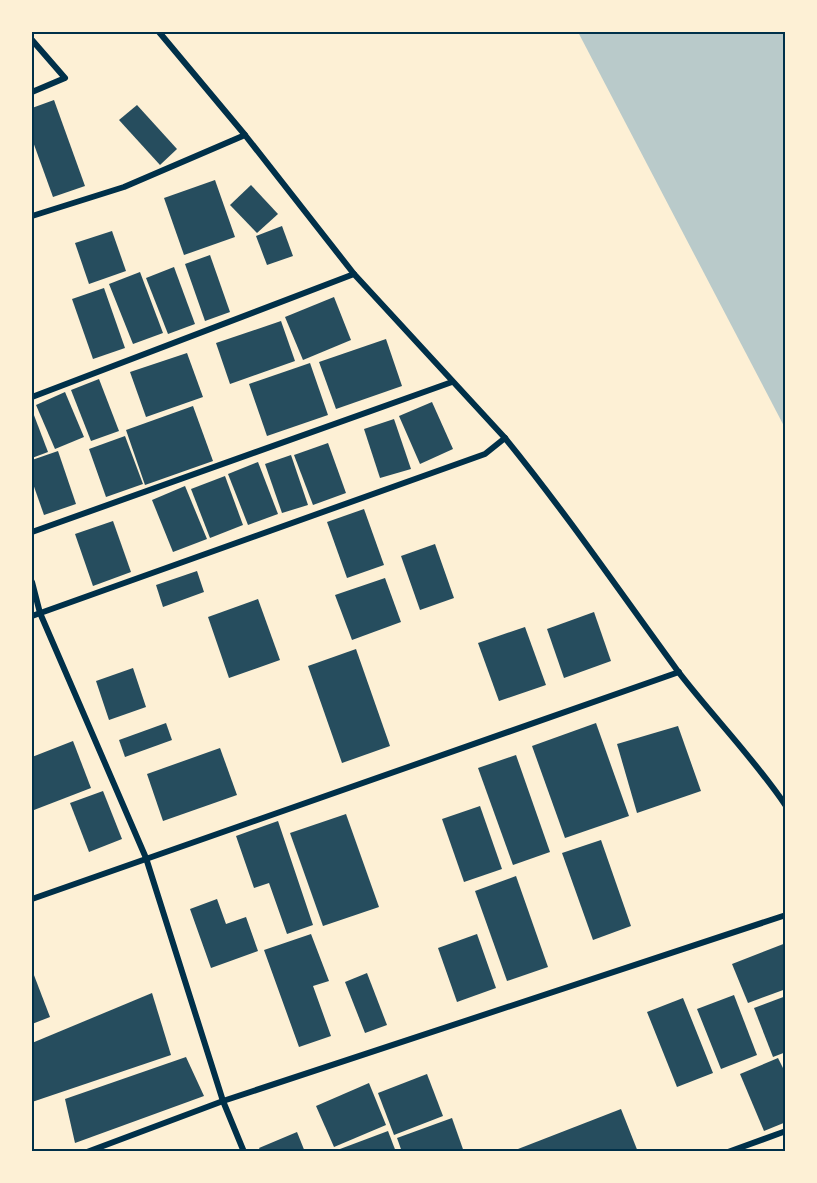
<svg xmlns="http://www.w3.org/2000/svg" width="817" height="1183" viewBox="0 0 817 1183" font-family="'Public Sans',sans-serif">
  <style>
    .green { fill: #b9caca }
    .building { fill: #264d5e }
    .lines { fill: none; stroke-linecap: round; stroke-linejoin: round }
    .minor { stroke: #003049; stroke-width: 6 }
    .neatline { fill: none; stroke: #003049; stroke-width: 2 }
  </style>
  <rect width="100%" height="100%" fill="#fdf0d5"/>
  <polygon class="green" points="578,32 785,32 785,428"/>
  <g class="building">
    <polygon points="54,100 85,186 53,197 32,139 32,108"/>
    <polygon points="137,105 177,149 160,165 119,120"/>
    <polygon points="215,180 235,237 184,255 164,198"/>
    <polygon points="251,185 278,214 257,233 230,205"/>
    <polygon points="282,226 293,256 267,265 256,236"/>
    <polygon points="112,231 126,271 89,284 75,243"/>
    <polygon points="210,255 230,312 205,321 185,264"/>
    <polygon points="174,267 195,324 168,334 146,278"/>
    <polygon points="140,272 163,333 133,344 109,284"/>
    <polygon points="104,288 125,348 93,359 72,299"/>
    <polygon points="334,297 351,340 303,360 285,317"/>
    <polygon points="281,321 295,361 230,384 216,343"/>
    <polygon points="386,339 402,386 336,409 319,362"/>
    <polygon points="187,353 203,397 146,417 130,372"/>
    <polygon points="310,363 328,415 267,436 249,384"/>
    <polygon points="99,379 119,431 91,441 71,390"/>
    <polygon points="65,392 84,437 55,449 36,405"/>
    <polygon points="432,402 453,449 420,464 399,416"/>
    <polygon points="193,406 213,461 145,485 126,430"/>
    <polygon points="32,410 48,452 32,458"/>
    <polygon points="394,419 411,469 380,478 364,429"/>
    <polygon points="125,436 143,484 106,497 89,449"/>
    <polygon points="328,443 346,493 313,505 294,455"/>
    <polygon points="58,451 76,504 44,515 32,481 32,460"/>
    <polygon points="291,455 308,505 282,513 265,464"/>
    <polygon points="258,462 278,514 248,525 228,474"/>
    <polygon points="225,476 243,525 210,538 191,489"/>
    <polygon points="185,486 207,539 173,552 152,500"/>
    <polygon points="364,509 384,565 347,578 327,522"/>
    <polygon points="113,521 131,572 93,586 75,534"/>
    <polygon points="435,544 454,598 420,610 401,556"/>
    <polygon points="197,571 204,592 163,607 156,585"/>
    <polygon points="385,578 401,622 352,640 335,595"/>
    <polygon points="258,599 280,660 229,678 208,617"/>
    <polygon points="594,612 611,661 564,678 547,629"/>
    <polygon points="525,627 546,685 499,701 478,643"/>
    <polygon points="356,649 390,746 342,763 308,666"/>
    <polygon points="133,668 146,707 109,720 96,681"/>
    <polygon points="166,723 172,740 125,757 119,740"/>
    <polygon points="596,723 629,816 565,838 532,746"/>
    <polygon points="678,726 701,791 637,813 617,744"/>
    <polygon points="73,741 91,788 34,810 32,803 32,757"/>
    <polygon points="220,748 237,795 163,821 147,774"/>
    <polygon points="516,755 550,852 513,865 478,768"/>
    <polygon points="103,791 122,839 89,852 70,803"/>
    <polygon points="480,806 502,869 464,882 442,819"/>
    <polygon points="346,814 379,907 323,926 290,833"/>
    <polygon points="278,821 313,925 287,934 269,883 254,888 236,836"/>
    <polygon points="601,840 631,926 593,940 562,853"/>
    <polygon points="516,876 548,967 507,981 475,891"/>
    <polygon points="217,899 226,924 246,917 258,951 211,968 190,909"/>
    <polygon points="311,934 329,981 313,986 331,1036 299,1047 264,950"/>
    <polygon points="477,934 496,988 457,1002 438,948"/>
    <polygon points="786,943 786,989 748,1003 732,964"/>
    <polygon points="32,970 50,1017 32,1024"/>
    <polygon points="367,973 387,1025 365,1033 345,982"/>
    <polygon points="152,993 171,1055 32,1102 32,1043"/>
    <polygon points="734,995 757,1055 721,1069 697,1009"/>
    <polygon points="786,996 786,1052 773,1057 754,1008"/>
    <polygon points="683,998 713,1073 677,1087 647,1012"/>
    <polygon points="186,1057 204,1096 75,1143 65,1099"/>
    <polygon points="778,1058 786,1074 786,1122 764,1131 740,1074"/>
    <polygon points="427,1074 443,1116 394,1135 378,1093"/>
    <polygon points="369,1083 386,1125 334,1147 316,1106"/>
    <polygon points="621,1109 638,1152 519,1152 518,1149"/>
    <polygon points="452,1118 464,1152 402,1152 397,1138"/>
    <polygon points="388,1131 396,1152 341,1152 340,1149"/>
    <polygon points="297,1132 305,1152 261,1152 259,1148"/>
  </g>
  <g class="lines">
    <g class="minor">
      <polyline points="159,32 245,135"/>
      <polyline points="32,40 65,78 32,92"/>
      <polyline points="32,216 124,187 245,135 354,274 505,438"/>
      <polyline points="32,397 354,274"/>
      <polyline points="32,532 452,382"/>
      <polyline points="32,582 40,613 146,858 223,1101 244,1152"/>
      <path d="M32,616l453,-162 20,-16c61,75 115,154 172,232 35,46 76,87 109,136"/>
      <polyline points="32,899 679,672"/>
      <polyline points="87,1152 223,1101 786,915"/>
      <polyline points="728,1152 786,1131"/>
    </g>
  </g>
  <rect width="817" height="1183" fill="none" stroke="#fdf0d5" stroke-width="66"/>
  <rect x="33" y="33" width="751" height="1117" class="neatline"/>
</svg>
